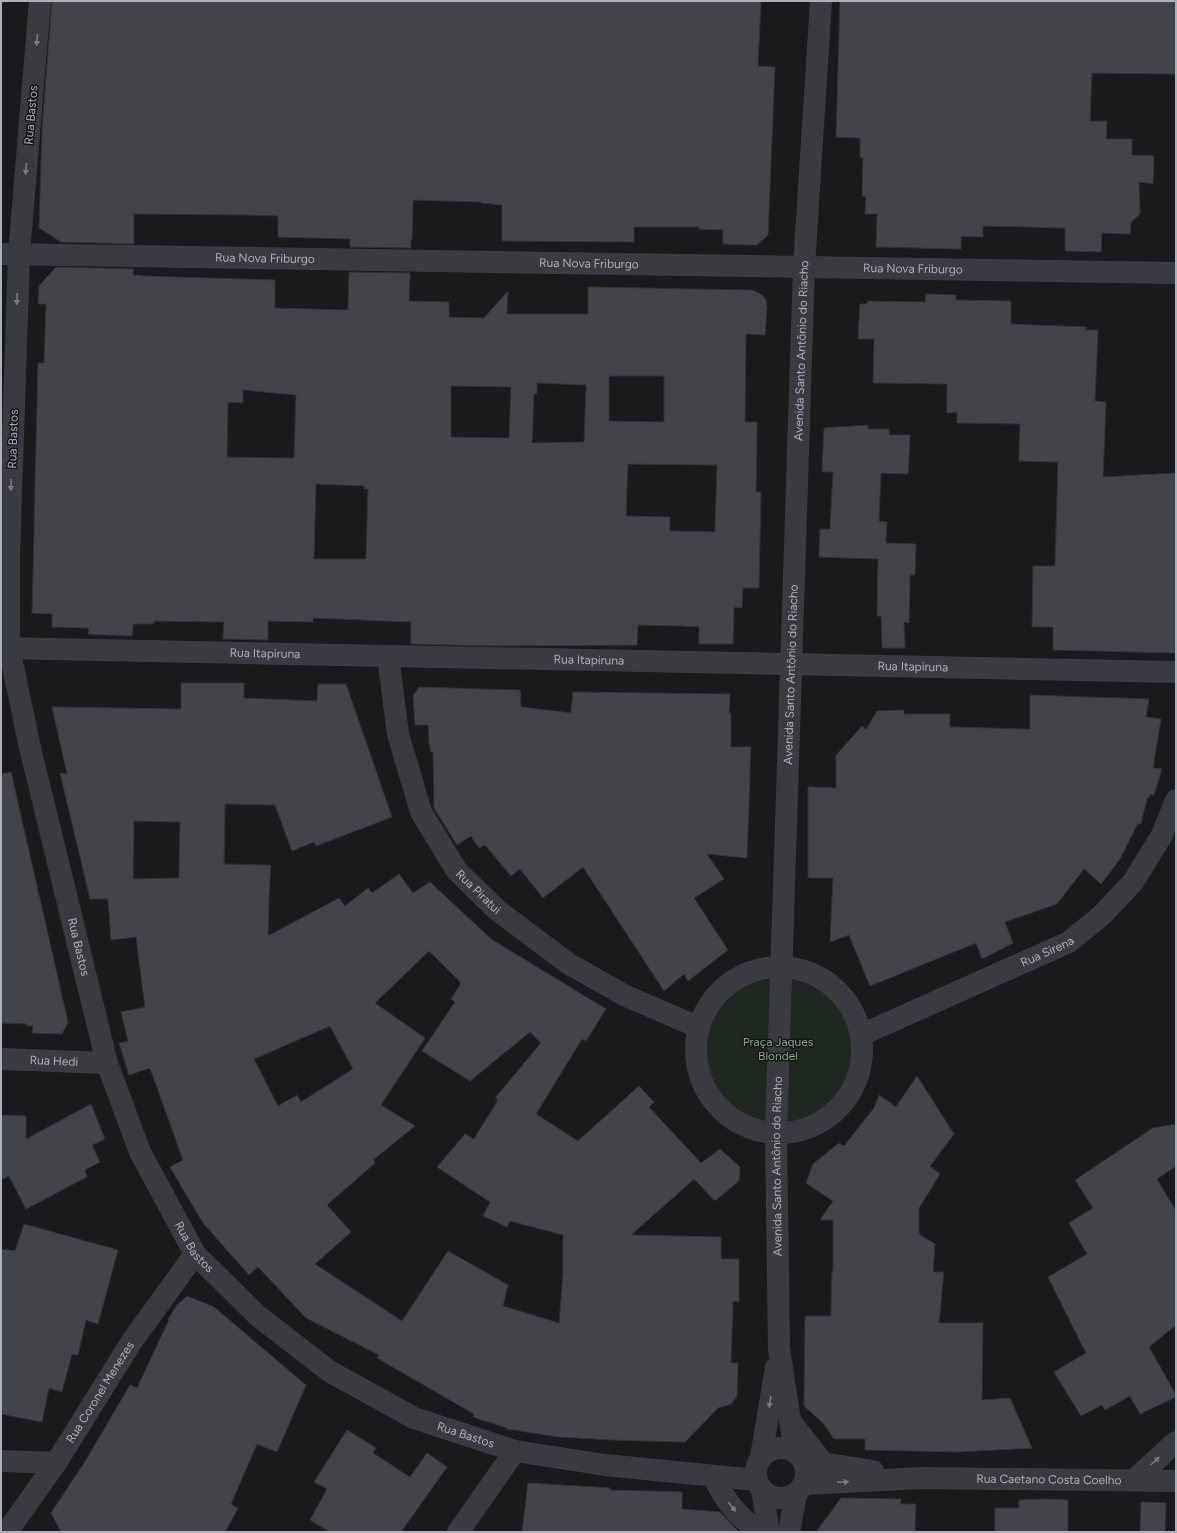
<svg xmlns="http://www.w3.org/2000/svg" width="1177" height="1533" viewBox="0 0 1177 1533" font-family="Figtree,sans-serif">
  <style>
    .green { fill: #1f2820 }
    .building { fill: #434449; stroke: #333338; fill-rule: evenodd }
    .lines { fill: none; stroke-linecap: round; stroke-linejoin: round }
    .minor { stroke: #3a3b41; stroke-width: 22 }
    .tertiary { stroke: #3a3b41; stroke-width: 22 }
    .oneway { fill: #787b85 }
    .labels { text-anchor: middle; stroke-width: 3; stroke-linejoin: round; paint-order: stroke }
    .street-label { font-size: 12px; fill: #abb0bd; stroke: #141417 }
    .park-label { font-size: 12px; fill: #80a984; stroke: #141417 }
  </style>
  <rect width="100%" height="100%" fill="#1a191c"/>
  <circle class="green" cx="778" cy="1049" r="78"/>
  <g class="building">
    <polygon points="52,1 761,1 758,66 775,67 768,235 757,245 723,244 723,230 699,229 699,227 634,227 634,242 502,241 502,205 481,203 481,202 413,200 412,240 411,239 411,248 350,247 350,239 278,237 278,216 242,215 134,214 134,244 61,242 39,228 42,128"/>
    <polygon points="840,1 1176,1 1176,74 1092,73 1090,121 1107,121 1106,139 1132,139 1132,155 1154,156 1153,184 1139,182 1140,214 1131,222 1130,234 1102,233 1101,252 1065,251 1065,228 983,226 983,237 961,236 961,249 876,247 877,214 865,214 866,197 862,196 863,158 860,157 860,138 836,137"/>
    <path d="M56,267l78,2 -1,6 12,1 130,4v28l73,2 1,-38 61,1 -1,28 40,1v15l35,1 24,-27 -1,23h81v-27l164,3 5,2 5,3 4,5 1,8 -2,27 -19,-1 -1,88h12l-1,70h5l-2,96h-16l-1,20 -8,-1 -1,37h-34v-17l-17,-1 -44,-1 -1,20 -146,1 -80,-2v-22l-98,-4v4l-45,-1v19l-45,-1 1,-17 -70,-1v3h-21l-1,12 -44,-2 1,-6 -37,-1v-13l-20,-1 6,-250h6l2,-59h-8l1,-18zM609,376h55v46l-55,-1zM537,383l49,2 -2,57 -52,1 2,-49h3zM451,386l60,1 -2,51 -58,-1zM243,390l53,5 -2,63 -67,-1 1,-55 15,1zM628,464l89,1 -2,67 -45,-1v-14l-44,-1zM316,484l48,2v3h4l-2,70h-52z"/>
    <polygon points="926,294 956,295 956,300 1011,301 1011,324 1086,327 1086,330 1098,330 1095,401 1106,402 1103,477 1176,473 1176,653 1053,650 1053,627 1032,627 1033,566 1055,566 1058,462 1019,461 1020,424 957,423 957,412 947,413 947,384 873,383 874,339 858,339 860,304 867,304 868,301 925,302"/>
    <polygon points="868,425 868,429 889,429 889,435 910,435 908,474 881,473 879,521 887,522 886,543 916,544 915,575 910,575 909,623 904,622 905,648 882,648 881,616 877,616 878,559 819,557 820,529 830,529 833,472 822,472 824,428"/>
    <path d="M181,683h63v15l73,3 1,-17h28l46,133 -76,29 -2,-4 -22,9 -17,-46 -50,-1 -1,60 47,1 -2,30 -1,41 71,-38 6,8 23,-18 4,5 27,-19 14,19 17,-11 61,57 115,70 -20,32 -4,-2 -46,75 42,27 61,-55 15,16 -5,5 52,56 19,-14 20,18 -1,14 -24,20 -21,-22 -63,56 90,2v22h18v43l-6,-1 -2,62h7l-1,33 -6,8 -13,4 -33,34 -74,-2 -52,-3 -52,-8v-1l-34,-11 1,-3 -97,-56 2,-3 -73,-37 -48,-51 -9,8 -46,-52 -33,-56 13,-7 -33,-92 -21,7 -10,-32 9,-2 -7,-29 24,-5 -9,-70 -25,3 -3,-41h-18l-30,-126 7,1 -15,-67 129,2zM134,821l46,1 -1,56 -46,1zM429,951l32,32 -10,16 4,3 -33,49 48,30 60,-49 11,11 -46,55 3,2 -24,39 -9,-5 -28,33 53,35 -7,14 24,11 3,-6 53,14v40l-4,48 -56,-17 5,-21 -60,-34 -46,70 -87,-57 36,-32 -24,-27 48,-42 -2,-3 42,-34 -34,-21 44,-67 -50,-35zM330,1026l23,43 -52,33 -4,-7 -19,11 -24,-47z"/>
    <polygon points="419,687 520,690 521,707 571,713 573,692 730,694 729,713 731,713 731,747 751,747 747,858 707,854 724,879 694,898 728,950 688,981 684,974 664,991 583,867 543,898 520,869 511,876 485,845 479,848 471,836 457,845 434,808 433,752 431,752 430,745 429,745 428,725 415,725 413,696"/>
    <polygon points="1030,695 1149,699 1146,717 1161,719 1153,768 1162,769 1154,795 1150,794 1149,798 1147,798 1141,824 1138,823 1120,859 1101,884 1084,869 1057,904 1005,922 1013,943 982,959 976,943 870,986 849,935 830,942 833,878 808,878 808,787 836,788 836,755 862,726 866,730 877,711 904,710 904,714 950,714 950,727 1030,729"/>
    <polygon points="11,772 68,1022 62,1034 32,1033 33,1026 27,1026 27,1024 1,1023 1,774"/>
    <polygon points="917,1076 954,1134 930,1166 940,1174 919,1208 919,1234 935,1244 933,1272 944,1272 939,1323 983,1323 982,1400 1010,1398 1032,1448 959,1452 865,1450 865,1439 834,1439 824,1424 804,1406 805,1316 831,1316 832,1271 833,1271 833,1220 820,1220 833,1201 806,1183 813,1164 839,1143 844,1146 874,1108 879,1095 896,1107"/>
    <polygon points="91,1104 105,1139 92,1145 100,1162 85,1170 87,1177 26,1209 9,1176 1,1180 1,1115 26,1116 26,1139"/>
    <polygon points="1176,1124 1176,1166 1157,1179 1176,1211 1176,1325 1149,1347 1176,1395 1176,1397 1140,1414 1130,1396 1105,1410 1102,1405 1081,1416 1054,1372 1086,1353 1048,1277 1087,1254 1069,1223 1093,1208 1075,1180 1153,1128"/>
    <polygon points="24,1224 118,1250 98,1324 86,1320 78,1355 72,1354 62,1392 49,1388 42,1422 1,1414 1,1249 15,1251"/>
    <polygon points="187,1296 214,1307 306,1385 277,1452 257,1444 231,1504 238,1508 225,1532 61,1532 51,1513 86,1460 130,1385 137,1388 169,1320 168,1319 177,1305"/>
    <polygon points="347,1430 376,1448 373,1453 410,1477 427,1453 447,1467 401,1532 330,1532 310,1520 327,1489 314,1482"/>
    <polygon points="528,1483 610,1488 610,1490 682,1492 682,1509 720,1512 739,1532 522,1532"/>
    <polygon points="841,1498 901,1499 900,1504 916,1504 915,1532 816,1532"/>
    <polygon points="1045,1499 1068,1500 1068,1532 995,1532 995,1508 1019,1508 1019,1500"/>
    <polygon points="1141,1502 1166,1503 1165,1532 1140,1532"/>
  </g>
  <g class="lines">
    <g class="minor">
      <path id="s1" d="M40,1l-21,254 -10,300v93l22,104 76,311 33,89 55,102 63,62 71,55 85,47 101,33 90,14 151,15"/>
      <path id="s2" d="M1,254l1175,19"/>
      <path id="s3" d="M1,648l1175,24"/>
      <path id="s4" d="M388,656l10,78 23,78 36,59 40,39 72,54 57,32 72,31"/>
      <circle cx="779" cy="1050" r="83"/>
      <path id="s5" d="M861,1035l208,-93 33,-27 31,-33 29,-47 14,-35"/>
      <path id="s6" d="M1,1059l106,4"/>
      <polyline points="803,1460 873,1471"/>
      <polyline points="1,1461 56,1463"/>
      <polyline points="1134,1480 1176,1442"/>
      <path id="s7" d="M804,1484l118,-6 254,3"/>
      <path id="s8" d="M7,1532l49,-69 76,-122 63,-87"/>
      <polyline points="458,1532 515,1451"/>
    </g>
    <g class="tertiary">
      <polyline points="790,1421 824,1464"/>
      <circle cx="781" cy="1473" r="25"/>
      <path id="s9" d="M795,1452l-16,-103 -3,-215 28,-868 17,-265"/>
      <polyline points="761,1457 776,1368"/>
      <path d="M713,1476c12,25 24,39 45,56"/>
      <polyline points="762,1490 769,1532"/>
      <polyline points="789,1532 796,1494"/>
    </g>
  </g>
  <defs><path id="oneway-solid" d="M-6-.8H1V-3.2L6.5 0L1 3.2V.8H-6Z"/></defs>
  <g class="oneway">
    <use href="#oneway-solid" transform="translate(37 40) rotate(95)"/>
    <use href="#oneway-solid" transform="translate(26 169) rotate(95)"/>
    <use href="#oneway-solid" transform="translate(17 299) rotate(92)"/>
    <use href="#oneway-solid" transform="translate(11 485) rotate(92)"/>
    <use href="#oneway-solid" transform="translate(770 1402) rotate(99)"/>
    <use href="#oneway-solid" transform="translate(1155 1461) rotate(-42)"/>
    <use href="#oneway-solid" transform="translate(843 1482) rotate(-3)"/>
    <use href="#oneway-solid" transform="translate(732 1507) rotate(51)"/>
  </g>
  <g class="labels">
    <g class="street-label">
      <text transform="translate(31 115) rotate(-85)" y="4">Rua Bastos</text>
      <text dy="4" stroke="none"><textPath href="#s2" startOffset="264">Rua Nova Friburgo</textPath></text>
      <text dy="4" stroke="none"><textPath href="#s2" startOffset="588">Rua Nova Friburgo</textPath></text>
      <text dy="4" stroke="none"><textPath href="#s2" startOffset="912">Rua Nova Friburgo</textPath></text>
      <text dy="4" stroke="none"><textPath href="#s9" startOffset="1103">Avenida Santo Antônio do Riacho</textPath></text>
      <text transform="translate(13 439) rotate(-88)" y="4">Rua Bastos</text>
      <text dy="4" stroke="none"><textPath href="#s3" startOffset="264">Rua Itapiruna</textPath></text>
      <text dy="4" stroke="none"><textPath href="#s3" startOffset="588">Rua Itapiruna</textPath></text>
      <text dy="4" stroke="none"><textPath href="#s3" startOffset="912">Rua Itapiruna</textPath></text>
      <text dy="4" stroke="none"><textPath href="#s9" startOffset="779">Avenida Santo Antônio do Riacho</textPath></text>
      <text dy="4" stroke="none"><textPath href="#s4" startOffset="259">Rua Piratui</textPath></text>
      <text dy="4" stroke="none"><textPath href="#s1" startOffset="955">Rua Bastos</textPath></text>
      <text dy="4" stroke="none"><textPath href="#s5" startOffset="204">Rua Sirena</textPath></text>
      <text dy="4" stroke="none"><textPath href="#s6" startOffset="53">Rua Hedi</textPath></text>
      <text dy="4" stroke="none"><textPath href="#s9" startOffset="287">Avenida Santo Antônio do Riacho</textPath></text>
      <text dy="4" stroke="none"><textPath href="#s1" startOffset="1279">Rua Bastos</textPath></text>
      <text dy="4" stroke="none"><textPath href="#s8" startOffset="168">Rua Coronel Menezes</textPath></text>
      <text dy="4" stroke="none"><textPath href="#s1" startOffset="1615">Rua Bastos</textPath></text>
      <text dy="4" stroke="none"><textPath href="#s7" startOffset="245">Rua Caetano Costa Coelho</textPath></text>
    </g>
    <g class="park-label">
      <text x="778" y="1046">Praça Jaques<tspan x="778" dy="14">Blondel</tspan></text>
    </g>
  </g>
  <rect width="1177" height="1533" fill="none" stroke="#abb0bd" stroke-width="4"/>
</svg>
